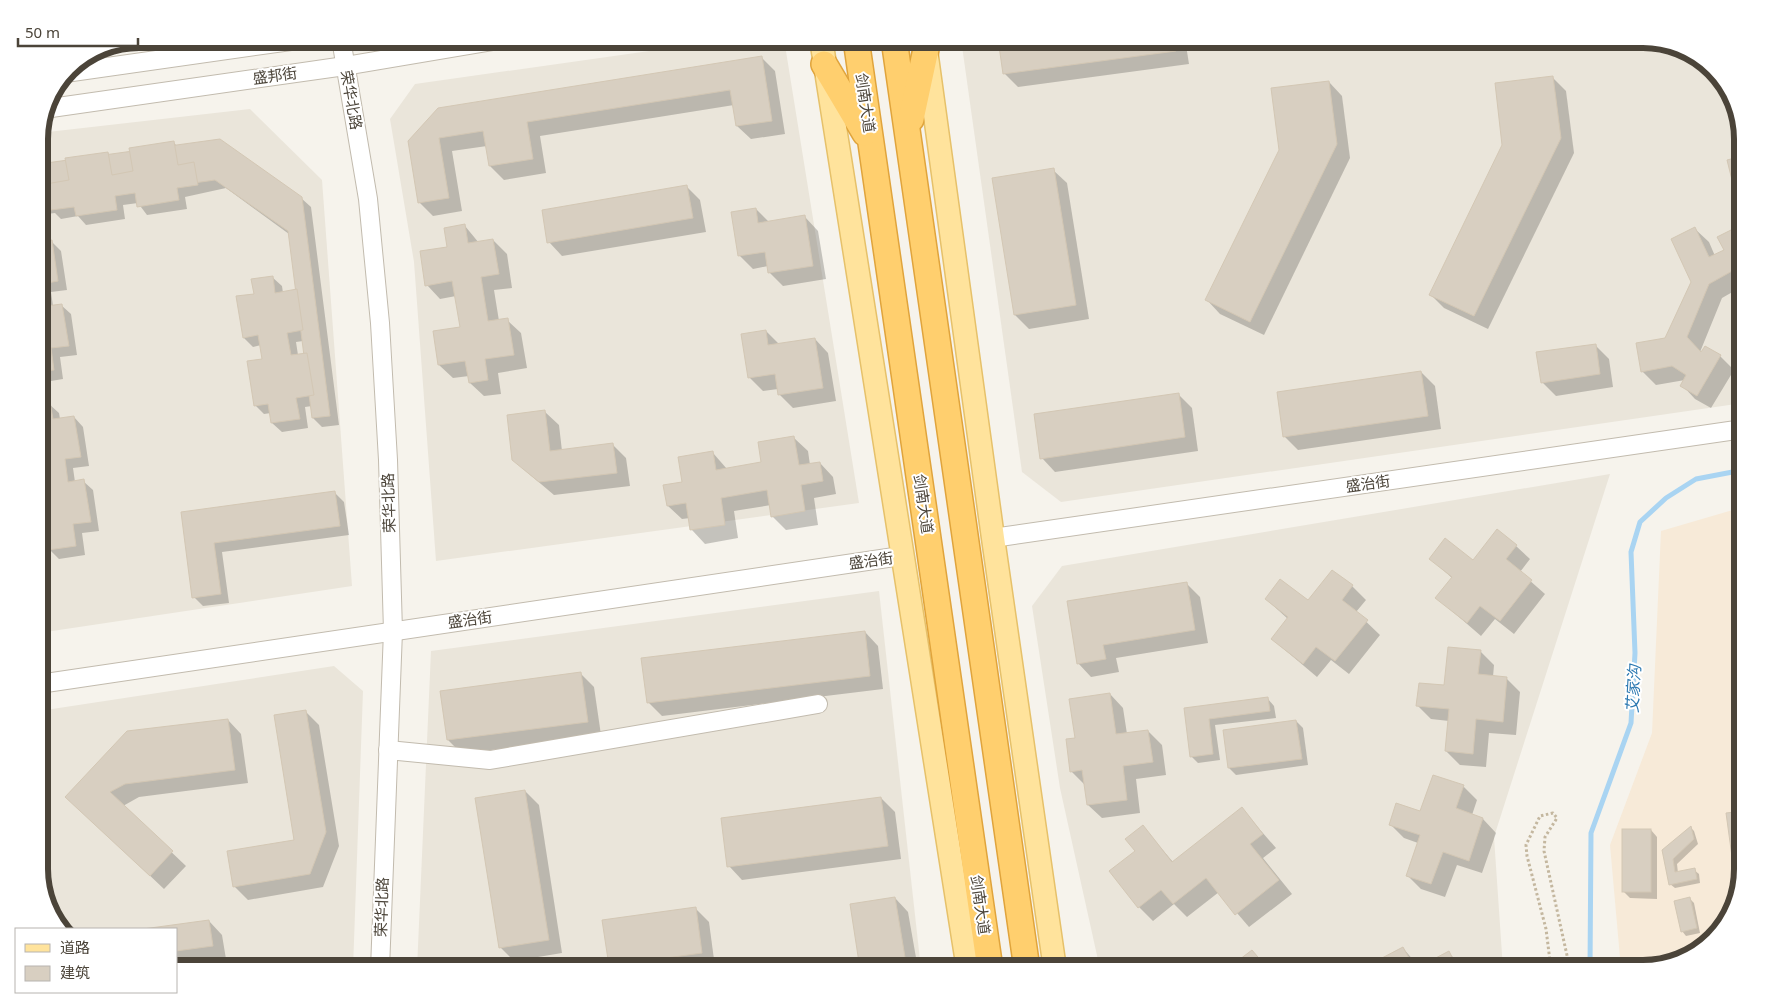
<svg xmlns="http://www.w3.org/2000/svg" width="1782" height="1008" viewBox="0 0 1782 1008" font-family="'Noto Sans','Noto Sans SC',sans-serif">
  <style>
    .residential { fill: #eae5da }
    .commercial { fill: #f7ead8 }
    .shadow { fill: #0003; fill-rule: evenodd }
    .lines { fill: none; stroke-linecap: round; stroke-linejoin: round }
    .stream { stroke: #a9d4f2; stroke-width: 5 }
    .building { fill: #d8cfc1; stroke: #d3c7b4 }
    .minor-casing { stroke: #c2bbae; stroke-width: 20 }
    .major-casing { stroke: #e6c16a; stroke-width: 25 }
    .highway-casing { stroke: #e0a43c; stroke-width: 28 }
    .path { stroke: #c4b79f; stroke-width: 3; stroke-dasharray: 2.5 2.5; stroke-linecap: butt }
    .minor { stroke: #fff; stroke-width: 18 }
    .major { stroke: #ffe39c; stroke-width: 22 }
    .highway { stroke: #ffcf6e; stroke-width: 25 }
    .labels { text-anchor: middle; stroke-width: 4; stroke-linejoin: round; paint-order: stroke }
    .street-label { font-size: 15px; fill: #4b4439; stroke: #fff }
    .water-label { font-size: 16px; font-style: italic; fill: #2e7ab2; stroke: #fff }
    .rim { fill: none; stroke: #4b4439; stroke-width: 6 }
  </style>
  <rect width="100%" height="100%" fill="#f6f3ec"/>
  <g class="residential">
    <polygon points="734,39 784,39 859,503 436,561 414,262 390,119 415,84"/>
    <polygon points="961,39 1643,39 1693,52 1727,83 1743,133 1743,403 1061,502 1022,472"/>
    <polygon points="250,109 322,180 352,586 39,633 39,133"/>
    <polygon points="1610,474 1494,837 1503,969 1100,969 1060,788 1032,606 1062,566"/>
    <polygon points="879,591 921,969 417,969 431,651"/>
    <polygon points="334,666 363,691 353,969 176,969 176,929 60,929 55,925 39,875 39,711"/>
  </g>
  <polygon class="commercial" points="1743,507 1743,869 1730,919 1693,956 1643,969 1621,969 1610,845 1652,733 1661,531"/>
  <g class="shadow">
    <polygon points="999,39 1185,39 1189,64 1018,87 1004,73"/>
    <polygon points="1353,39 1388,39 1357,43"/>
    <polygon points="761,57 775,71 785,134 751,139 737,126 734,105 540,136 546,173 504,180 490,166 487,146 452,151 462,211 433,216 419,202 409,141"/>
    <polygon points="1552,77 1566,91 1574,153 1488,329 1444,308 1431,295"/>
    <polygon points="1329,82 1342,96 1350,158 1264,335 1220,314 1207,300 1280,150"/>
    <path d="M174,143l3,3 124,52 10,9 28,218 -17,2 -9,-9 -1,-12 -7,1 3,21 -26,4 -10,-9 -1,-10 -7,1 -9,-9 9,-45 -3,-15 -8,2 -9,-9 11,-43 17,-18 10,9 1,7 14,-3 -8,-56 -63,-46 -41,9 2,12 -40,6 -9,-12 -15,2 2,14 -39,6 -8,-9 -17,3 -6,-6 -16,2v-50l69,-12 2,3zM303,341l2,13 -7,1 -2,-13z"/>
    <polygon points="1743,157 1743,195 1735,187 1728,161"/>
    <polygon points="1053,170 1067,183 1089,319 1029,329 1015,315 993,179"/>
    <polygon points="687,187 700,200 706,232 562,256 549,242"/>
    <polygon points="756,209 769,222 805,217 818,231 826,279 783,286 769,272 768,266 753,269 739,255"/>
    <polygon points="465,226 479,243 493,240 507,254 512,288 494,290 499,321 507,320 521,333 527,368 498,373 501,394 484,396 470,383 469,376 453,378 439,365 461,328 456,296 440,299 427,285"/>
    <polygon points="1695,229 1709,242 1715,256 1725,251 1731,231 1743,244 1743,286 1722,298 1700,352 1702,354 1705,347 1720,356 1734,370 1711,408 1695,399 1682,385 1685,380 1656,385 1642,371 1666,339 1692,282"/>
    <polygon points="51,241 61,251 67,290 51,292 53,306 61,305 71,314 77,355 60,357 63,379 39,383 39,243"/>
    <polygon points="766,331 779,344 815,339 828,353 836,401 793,408 779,394 778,389 763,391 749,377"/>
    <polygon points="1595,345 1609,359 1613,387 1556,396 1542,382"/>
    <polygon points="1421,372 1435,386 1441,429 1298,450 1284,436"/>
    <polygon points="1178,394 1192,408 1198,451 1055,472 1042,458"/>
    <polygon points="49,404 59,413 60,419 74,417 83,427 89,466 73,468 75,482 83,481 93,490 99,531 82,533 85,555 59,559 49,549 48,540 41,541 39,539 39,405"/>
    <polygon points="545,412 559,425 562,451 613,445 626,458 630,486 554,495 528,473 514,459"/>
    <polygon points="794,438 808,451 810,465 820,463 833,477 836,494 814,498 818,525 786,530 772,516 771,505 734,511 738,538 705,544 692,530 690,518 682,519 668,506 684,483 713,453 727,469 762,463"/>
    <polygon points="335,493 344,502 349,535 222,552 229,603 203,606 194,597 182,513"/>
    <polygon points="1516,546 1530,559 1520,572 1545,594 1514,634 1495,619 1481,636 1437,598 1452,578 1431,559 1473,562"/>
    <polygon points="1186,583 1200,597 1208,643 1116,658 1119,672 1091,677 1078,663"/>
    <polygon points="1352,586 1366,600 1356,612 1380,635 1349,674 1331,660 1317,677 1272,639 1288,619 1266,599 1308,602"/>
    <polygon points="865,632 878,646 883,689 662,716 648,702"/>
    <polygon points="1480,651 1494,665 1493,677 1506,678 1520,692 1516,735 1489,733 1486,767 1460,765 1446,751 1449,721 1431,719 1418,706 1445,687"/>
    <polygon points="581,674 594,687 601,735 462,754 448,740"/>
    <polygon points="1110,694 1123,708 1127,734 1148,731 1162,745 1166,775 1136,779 1140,813 1102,818 1088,805 1085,785 1071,771 1076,739"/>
    <polygon points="1268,699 1274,706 1276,718 1215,725 1220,760 1198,763 1191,756 1185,709"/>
    <polygon points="305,711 319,725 339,846 323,887 248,900 234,886 296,841"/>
    <polygon points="228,720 241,734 248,783 139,797 123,806 186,866 164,889 67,797"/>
    <polygon points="1296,721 1303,728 1308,765 1236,775 1229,768"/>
    <polygon points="1463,786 1477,800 1472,815 1483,819 1496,833 1482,873 1457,865 1445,897 1421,889 1407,875 1418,843 1404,838 1390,824 1421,813"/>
    <polygon points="525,791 539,805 562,953 514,961 500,947"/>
    <polygon points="881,798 895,812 901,859 742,880 729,866"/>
    <polygon points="1242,809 1276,848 1263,858 1292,894 1249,927 1219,892 1187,917 1174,904 1153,921 1139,907 1136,851 1143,827 1173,862"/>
    <polygon points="1743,812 1743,869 1738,890"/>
    <polygon points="1690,827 1694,831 1698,844 1677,864 1678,873 1694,870 1699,874 1700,883 1675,888 1670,884 1664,850"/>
    <polygon points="1651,830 1657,837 1657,899 1630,898 1623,891"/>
    <polygon points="895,898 908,912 918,969 862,969 851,905"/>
    <polygon points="1690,899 1694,903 1700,933 1686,936 1682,931"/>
    <polygon points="696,909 709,922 715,967 697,969 614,969 610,965"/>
    <polygon points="209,921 222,935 226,959 176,967 176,929 151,929"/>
    <polygon points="1403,948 1420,968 1449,953 1464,969 1390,969 1384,958"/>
    <polygon points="1252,951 1269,969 1229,969"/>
  </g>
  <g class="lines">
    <polyline class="stream" points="1590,969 1591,833 1631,723 1635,653 1631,552 1640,522 1666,498 1696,479 1743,470"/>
  </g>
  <g class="building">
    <polygon points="998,39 1174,39 1176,51 1003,74"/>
    <polygon points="762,56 772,121 736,126 730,90 527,122 533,159 489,166 483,131 439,138 449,198 418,203 408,141 438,108"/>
    <polygon points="1553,76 1561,138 1474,316 1429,295 1502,145 1495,83"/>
    <polygon points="1329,81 1337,144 1250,322 1205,300 1279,150 1271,88"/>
    <polygon points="220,139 302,197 330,416 312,418 288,231 215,180 39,205 39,164"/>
    <polygon points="174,141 178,165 194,162 198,185 177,188 179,200 137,207 135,193 115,196 117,210 76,216 74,207 51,210 46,184 69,180 65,158 108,152 112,175 133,171 129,148"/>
    <polygon points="1743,156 1743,186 1734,188 1727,160"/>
    <polygon points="1054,168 1076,305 1014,315 992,178"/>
    <polygon points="687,185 693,218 547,243 542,210"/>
    <polygon points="756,208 758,223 805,215 813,266 768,273 765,252 738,256 731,212"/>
    <polygon points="465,224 468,243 493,239 499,274 481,277 488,321 508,318 514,355 485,359 488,380 469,383 465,361 438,365 433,331 460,327 452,281 425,286 420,251 447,247 444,228"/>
    <polygon points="1695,227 1709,257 1724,250 1717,237 1731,230 1743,251 1743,286 1734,270 1709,284 1687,337 1701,352 1705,346 1721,355 1697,396 1680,386 1686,375 1672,366 1641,372 1636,343 1665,338 1691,282 1671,239"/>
    <polygon points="52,240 58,281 42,284 46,306 62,304 69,346 51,348 54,370 39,372 39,242"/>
    <polygon points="273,276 275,293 297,289 303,330 287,333 291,355 307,353 314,395 296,398 300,419 271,423 268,404 254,406 247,361 262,359 258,335 243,338 236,296 254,294 251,279"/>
    <polygon points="766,330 768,345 815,338 823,388 778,395 775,374 748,378 741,334"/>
    <polygon points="1596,344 1600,374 1541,383 1536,352"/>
    <polygon points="1421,371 1428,416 1283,437 1277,392"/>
    <polygon points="1179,393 1185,437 1040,459 1034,414"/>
    <polygon points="50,402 53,419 74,416 81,457 65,459 68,482 84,479 91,522 73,524 76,546 48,550 45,530 39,531 39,404"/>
    <polygon points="545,410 550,451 613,443 617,473 539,482 512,460 507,415"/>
    <polygon points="794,436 799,465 820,462 823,481 801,485 805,511 771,517 767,490 721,498 725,525 690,530 686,503 667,506 663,485 682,482 678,457 713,451 716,470 761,462 758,442"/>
    <polygon points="335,491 340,526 214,543 221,594 192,598 181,512"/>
    <polygon points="1497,529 1517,545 1506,559 1532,580 1500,621 1480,606 1467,623 1435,598 1452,577 1429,559 1445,538 1473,560"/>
    <polygon points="1332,570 1353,585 1342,600 1368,620 1335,661 1316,647 1303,664 1271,639 1288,617 1265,599 1280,579 1308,600"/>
    <polygon points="1187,582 1195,630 1103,645 1106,659 1077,664 1067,601"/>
    <polygon points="865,631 870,676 647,703 641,658"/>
    <polygon points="1448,647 1481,650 1478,674 1507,677 1503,722 1476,719 1473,754 1445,751 1449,709 1416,706 1419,683 1444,685"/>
    <polygon points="581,672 588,722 447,740 440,691"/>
    <polygon points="1110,693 1116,734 1148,730 1153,762 1123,766 1127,800 1087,805 1082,770 1070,772 1066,739 1075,738 1069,699"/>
    <polygon points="1268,697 1270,711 1209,719 1213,754 1190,757 1184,708"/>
    <polygon points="306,710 326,832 310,874 233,887 227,851 294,840 274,715"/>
    <polygon points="228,719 235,770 125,784 110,792 173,851 150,876 65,797 127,731"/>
    <polygon points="1296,720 1302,759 1228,768 1223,730"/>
    <polygon points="1433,775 1464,785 1456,808 1483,818 1469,861 1443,852 1431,884 1406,876 1420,835 1389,825 1396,803 1420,811"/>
    <polygon points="525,790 549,940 499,948 475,798"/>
    <polygon points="881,797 888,846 727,867 721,818"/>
    <polygon points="1242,807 1263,834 1250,844 1279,880 1235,915 1206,878 1173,904 1161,890 1138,908 1109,871 1135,851 1125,839 1143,825 1172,862"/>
    <polygon points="1743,811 1743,869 1737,893 1726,813"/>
    <polygon points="1691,826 1694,839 1673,859 1675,872 1695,868 1697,879 1669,885 1662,850"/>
    <rect x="1622" y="829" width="29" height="63"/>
    <polygon points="895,897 907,969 860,969 850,904"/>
    <polygon points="1690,897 1697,928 1681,932 1674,901"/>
    <polygon points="696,907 702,953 609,966 602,920"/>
    <polygon points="209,920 213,946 176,951 176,929 143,929"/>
    <polygon points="1403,947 1415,969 1388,969 1382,958"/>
    <polygon points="1252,950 1268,969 1227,969"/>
    <polygon points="1449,951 1458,969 1415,969"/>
  </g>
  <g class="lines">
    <g class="minor-casing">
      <g id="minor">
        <polyline points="341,39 368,199 380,323 388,460 393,631 380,969"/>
        <polyline points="65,73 305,39"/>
        <polyline points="44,109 345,66 505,39"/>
        <polyline points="993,538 1743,429"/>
        <polyline points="39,684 901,556"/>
        <polyline points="388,750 490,760 818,704"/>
      </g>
    </g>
    <g class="major-casing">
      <g id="major">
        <polyline points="821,39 968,969"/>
        <polyline points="927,57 993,538 1055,969"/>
      </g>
    </g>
    <g class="highway-casing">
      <g id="highway">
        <polyline points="856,39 990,969"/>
        <polyline points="894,39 1027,969"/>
        <polyline points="824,64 865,133"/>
        <polyline points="911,119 926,49"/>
      </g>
    </g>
    <polyline class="path" points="1551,969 1546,929 1527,856 1526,845 1540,816 1553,813 1557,818 1545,837 1544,851 1570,969"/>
    <use href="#minor" class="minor"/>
    <use href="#major" class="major"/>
    <use href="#highway" class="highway"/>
  </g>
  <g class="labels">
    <g class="street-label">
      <text transform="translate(275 76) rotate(-8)" y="5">盛邦街</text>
      <text transform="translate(351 100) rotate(80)" y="5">荣华北路</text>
      <text transform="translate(865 103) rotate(82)" y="5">剑南大道</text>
      <text transform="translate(1368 484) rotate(-8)" y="5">盛治街</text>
      <text transform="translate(389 503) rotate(-92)" y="5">荣华北路</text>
      <text transform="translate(923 504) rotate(82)" y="5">剑南大道</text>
      <text transform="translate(871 561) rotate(-8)" y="5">盛治街</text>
      <text transform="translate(470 620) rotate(-8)" y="5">盛治街</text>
      <text transform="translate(980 905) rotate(82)" y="5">剑南大道</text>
      <text transform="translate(382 907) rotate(-88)" y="5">荣华北路</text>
    </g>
    <g class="water-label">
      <text transform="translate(1633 689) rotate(-87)" y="6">艾家沟</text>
    </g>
  </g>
  <path d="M0 0H1782V1008H0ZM139 48H1643A91 91 0 0 1 1734 139V869A91 91 0 0 1 1643 960H139A91 91 0 0 1 48 869V139A91 91 0 0 1 139 48Z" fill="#fff" fill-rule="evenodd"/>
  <path class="rim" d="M139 48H1643A91 91 0 0 1 1734 139V869A91 91 0 0 1 1643 960H139A91 91 0 0 1 48 869V139A91 91 0 0 1 139 48Z"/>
  <rect x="15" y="928" width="162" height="65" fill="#ffffff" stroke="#b7b4b0"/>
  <rect x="25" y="944" width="25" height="8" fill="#ffe39c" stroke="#b7b4b0"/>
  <text x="60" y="953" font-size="15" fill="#4b4439">道路</text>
  <rect x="25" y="966" width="25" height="15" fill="#d8cfc1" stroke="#b7b4b0"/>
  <text x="60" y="978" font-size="15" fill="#4b4439">建筑</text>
  <path d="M18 38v8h120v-8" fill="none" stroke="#4b4439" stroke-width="2.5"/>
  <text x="25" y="38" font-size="15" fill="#4b4439" stroke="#ffffff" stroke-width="4" paint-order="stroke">50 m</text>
</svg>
